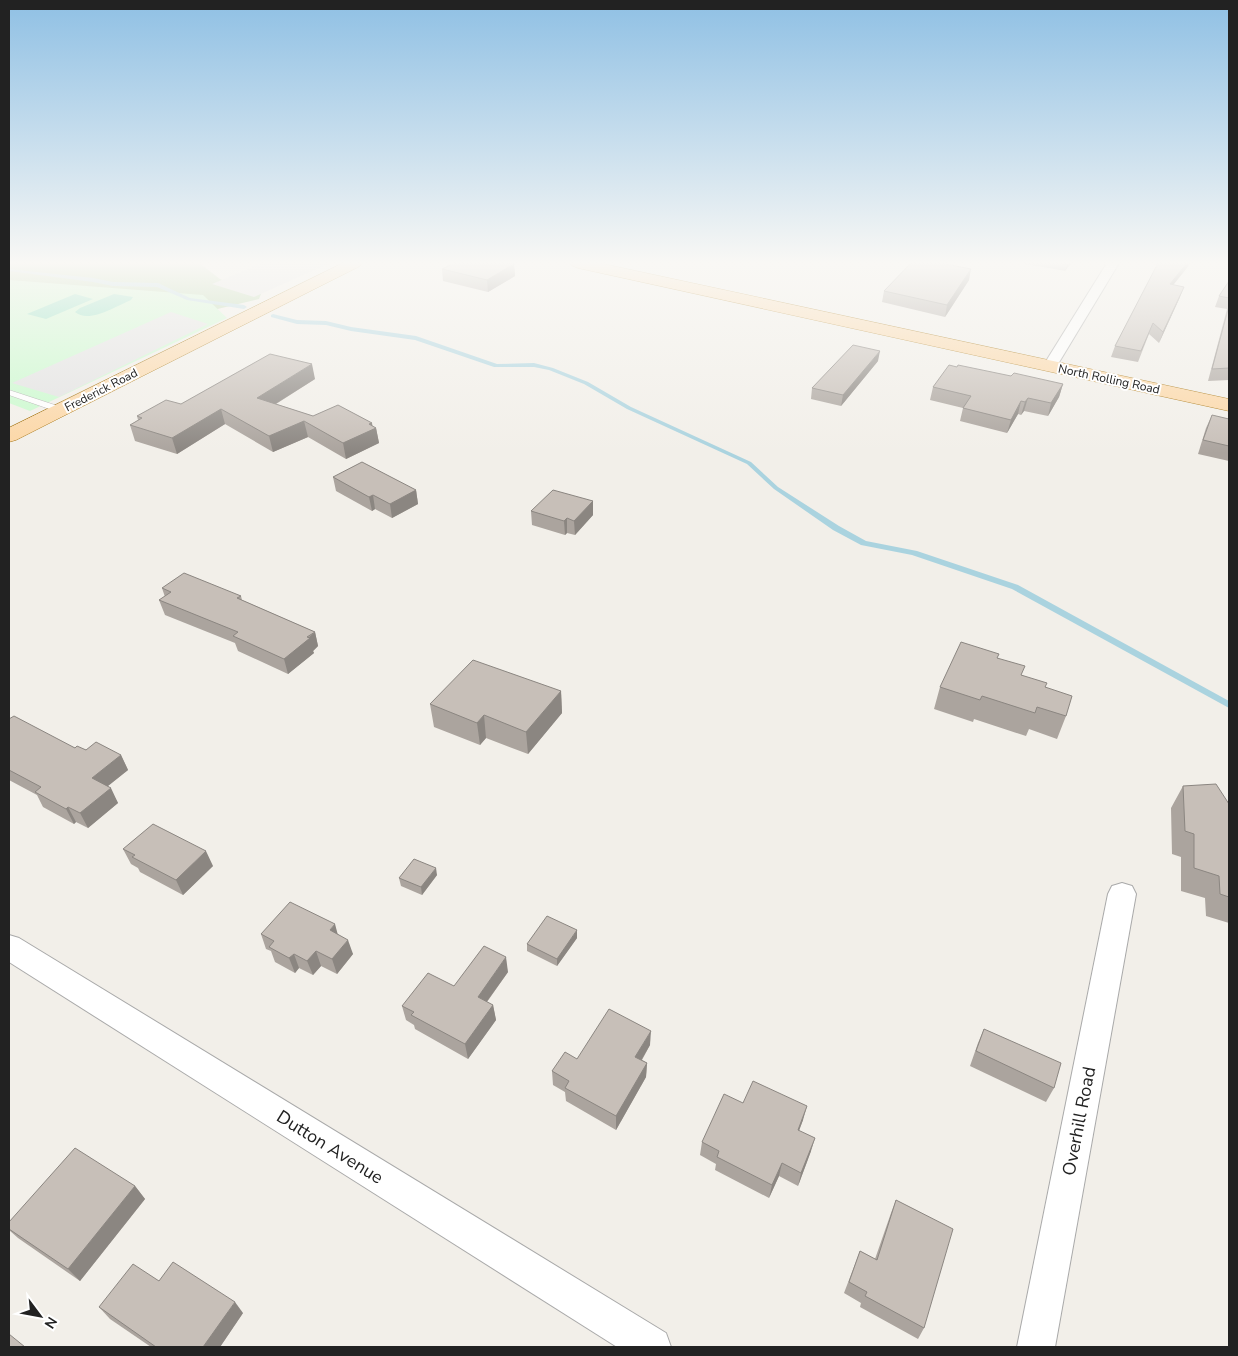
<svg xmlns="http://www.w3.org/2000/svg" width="1238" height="1356" viewBox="0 0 1238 1356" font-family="'Nunito Sans',sans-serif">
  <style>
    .forest { fill: #add19e }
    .park { fill: #c8facc }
    .pitch { fill: #88e0be }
    .parking { fill: #e2e2e2 }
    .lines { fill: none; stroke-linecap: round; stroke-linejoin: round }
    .stream { fill: #aad3df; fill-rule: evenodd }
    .lane-casing { stroke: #a9a9a9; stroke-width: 1 }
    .street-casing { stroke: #a9a9a9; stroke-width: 2 }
    .primary-casing { stroke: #a06b00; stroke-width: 1 }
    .lane { fill: #fff; fill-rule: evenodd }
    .street { fill: #fff; fill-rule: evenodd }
    .primary { fill: #fcd6a4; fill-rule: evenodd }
    .wall { fill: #aba49e }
    .shaded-wall { fill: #8b8681 }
    .building { fill: #c7bfb8; stroke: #8b8681 }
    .labels { text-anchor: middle; stroke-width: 4; stroke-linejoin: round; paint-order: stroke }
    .far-street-label { font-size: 12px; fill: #222; stroke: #fff }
    .near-street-label { font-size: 18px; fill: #222; stroke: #fff }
  </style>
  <rect width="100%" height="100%" fill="#f2efe9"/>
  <polygon class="forest" points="9,263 199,263 220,279 261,294 259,299 205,312 9,282"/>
  <polygon class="park" points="9,280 203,295 227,318 30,411 9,403"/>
  <g class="pitch">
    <polygon points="75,294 93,299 46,319 27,314"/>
    <path d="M114,294l19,3 -2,3c-15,6 -42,24 -56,12l5,-4z"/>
  </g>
  <g class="parking">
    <polygon points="262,263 330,263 254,297 212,284"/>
    <polygon points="171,312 208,324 59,397 12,383"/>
  </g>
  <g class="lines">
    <g class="stream">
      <polygon points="9,269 93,278 113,282 158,283 190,298 244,305 247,307 244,309 187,300 157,287 113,286 93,282 9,271"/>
      <polygon points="273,314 297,320 326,321 351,327 416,336 497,364 534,363 553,368 588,382 631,407 751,462 778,487 839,526 866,541 917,551 1018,585 1229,701 1229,708 1012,589 912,555 861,545 833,530 774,489 747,464 627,409 584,384 549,370 534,367 494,367 415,340 351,331 326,325 297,324 271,317 271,315"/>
    </g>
    <g class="lane-casing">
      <polygon id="lane" points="9,390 64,408 65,410 58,412 9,395"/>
    </g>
    <g class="street-casing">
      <g id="street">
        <polygon points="1107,263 1119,263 1055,369 1045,369 1043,366"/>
        <polygon points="1122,883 1132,886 1136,894 1055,1347 1017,1347 1108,894 1112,886"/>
        <polygon points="9,935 19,938 666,1333 671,1347 617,1347 9,962"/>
      </g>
    </g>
    <g class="primary-casing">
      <g id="primary">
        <polygon points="343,263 363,263 360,266 16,440 9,442 9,428"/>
        <polygon points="570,263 599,263 1229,399 1229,411 578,268 573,266"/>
      </g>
    </g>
    <use href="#lane" class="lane"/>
    <use href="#street" class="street"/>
    <use href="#primary" class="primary"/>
  </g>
  <g class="wall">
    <polygon points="1021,263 1071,263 1065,271"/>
    <polygon points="514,264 515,276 488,292 443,281 442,269"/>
    <polygon points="969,280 945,317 882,302 884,291"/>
    <polygon points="1229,281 1229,380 1208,381 1227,309 1215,307 1219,296"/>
    <polygon points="1174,285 1180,297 1159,343 1149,334 1138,362 1111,357 1115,346"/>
    <polygon points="878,361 841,406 811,399 812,388"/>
    <polygon points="1011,376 1063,384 1059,397 1048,416 1024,411 1021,415 1018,414 1007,433 960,421 963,408 930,400 933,387"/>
    <polygon points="315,379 276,404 313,416 372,423 372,426 376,428 379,443 346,459 308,437 273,452 225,424 177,454 135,441 130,425 138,420 137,416 181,404"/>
    <polygon points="1212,415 1229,419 1229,461 1198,454 1206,428"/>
    <polygon points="333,477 416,490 418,504 392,518 375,509 372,511 336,491"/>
    <polygon points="593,501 593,515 575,535 567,533 565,535 532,525 531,511"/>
    <polygon points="162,588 241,596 242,600 315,632 318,646 313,651 314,653 288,674 238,651 235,643 165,615 159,600 165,597"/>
    <polygon points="998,658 1022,676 1046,687 1066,716 1057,739 1029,729 1026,736 974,719 973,722 934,709 940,687"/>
    <polygon points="561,691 562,713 528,754 486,738 480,745 434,727 430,704"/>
    <polygon points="9,719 75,748 121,755 128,770 108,786 118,803 88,828 76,822 74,824 43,807 37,795 9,780"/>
    <polygon points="1183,786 1229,804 1229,923 1206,916 1205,898 1181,891 1181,857 1172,854 1171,808"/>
    <polygon points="123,849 213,866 183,895 140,872 138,868 131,864"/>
    <polygon points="437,875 422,895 401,886 399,878"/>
    <polygon points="261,934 338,934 353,954 337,974 321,966 313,975 299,968 295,973 275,962 271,951 266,949"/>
    <polygon points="577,938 557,966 527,951 527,944"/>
    <polygon points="508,972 487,1002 493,1005 496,1020 468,1059 415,1029 414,1025 406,1020 402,1006 454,986"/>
    <polygon points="984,1029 1054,1088 1046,1102 970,1066 978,1043"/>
    <polygon points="650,1045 642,1060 647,1063 646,1077 616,1130 566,1101 565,1092 553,1085 552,1071 577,1059"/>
    <polygon points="743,1103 803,1120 799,1131 811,1151 798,1186 779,1176 769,1198 715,1170 716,1164 700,1155 702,1142"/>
    <polygon points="135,1186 145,1199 80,1281 18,1238 9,1230 9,1222"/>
    <polygon points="896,1200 924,1328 918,1339 860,1307 861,1303 844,1293 860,1251 875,1259 891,1213"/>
    <polygon points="99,1307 243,1313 220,1347 151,1347 110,1319"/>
  </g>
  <g class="shaded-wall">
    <polygon points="1068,263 1071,263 1065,271 1067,265"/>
    <polygon points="1187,263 1191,263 1166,294 1170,284"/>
    <polygon points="514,264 515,276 488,292 487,280"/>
    <polygon points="971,269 969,280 945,317 947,305"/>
    <polygon points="1184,287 1180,297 1159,343 1163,332"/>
    <polygon points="880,351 878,361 841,406 843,395"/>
    <polygon points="312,364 315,379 261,413 257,398"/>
    <polygon points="1063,384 1059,397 1048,416 1051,403"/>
    <polygon points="1028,398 1024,411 1021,415 1025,402"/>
    <polygon points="1021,401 1018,414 1007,433 1011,420"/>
    <polygon points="221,409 225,424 177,454 172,438"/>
    <polygon points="304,421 308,437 273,452 269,436"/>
    <polygon points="372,423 373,429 376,428 379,443 346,459 343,443"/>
    <polygon points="416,490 418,504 392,518 390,504"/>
    <polygon points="373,495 375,509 372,511 369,497"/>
    <polygon points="593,501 593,515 575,535 574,521"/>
    <polygon points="567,518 567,533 565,535 564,521"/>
    <polygon points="315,632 318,646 313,651 314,653 288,674 284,659"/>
    <polygon points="561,691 562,713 528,754 526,732"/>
    <polygon points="484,715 486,738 480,745 477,723"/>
    <polygon points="121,755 128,770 99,793 92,778"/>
    <polygon points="111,788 118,803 88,828 80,813"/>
    <polygon points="68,807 76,822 74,824 66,809"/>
    <polygon points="206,851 213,866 183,895 176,880"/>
    <polygon points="436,868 437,875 422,895 421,887"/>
    <polygon points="335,924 339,939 330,930"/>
    <polygon points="577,930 577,938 557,966 557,959"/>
    <polygon points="348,940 353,954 337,974 332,959"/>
    <polygon points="316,951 321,966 313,975 307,961"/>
    <polygon points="294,954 299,968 295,973 289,958"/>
    <polygon points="506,957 508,972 480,1011 478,997"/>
    <polygon points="493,1005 496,1020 468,1059 465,1044"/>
    <polygon points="651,1031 650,1045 635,1071 635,1057"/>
    <polygon points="647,1063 646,1077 616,1130 616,1116"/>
    <polygon points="807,1106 803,1120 794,1143 798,1130"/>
    <polygon points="815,1138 811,1151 798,1186 801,1173"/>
    <polygon points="782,1163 779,1176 769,1198 772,1185"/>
    <polygon points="135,1186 145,1199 80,1281 68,1269"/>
    <polygon points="235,1302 243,1313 220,1347 203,1347"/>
  </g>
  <g class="building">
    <polygon points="454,263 509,263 514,264 487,280 442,269"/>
    <polygon points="911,263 940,263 971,269 947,305 884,291"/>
    <polygon points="1058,263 1068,263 1067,265"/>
    <polygon points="1158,263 1187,263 1170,284 1184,287 1163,332 1153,323 1141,351 1115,346"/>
    <polygon points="1229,281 1229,298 1219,296"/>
    <polygon points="1229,306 1229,368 1212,369"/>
    <polygon points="853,345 880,351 843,395 812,388"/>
    <polygon points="270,354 312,364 257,398 313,416 338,405 372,423 369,424 376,428 343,443 304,421 269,436 221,409 172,438 130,425 142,418 137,416 166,400 181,404"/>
    <polygon points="949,365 957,367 958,365 1011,376 1014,373 1063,384 1051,403 1028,398 1025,402 1021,401 1011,420 963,408 971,396 933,387"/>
    <polygon points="1212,415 1229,419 1229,446 1203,440"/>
    <polygon points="362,462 416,490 390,504 373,495 369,497 333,477"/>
    <polygon points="553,490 593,501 574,521 567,518 564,521 531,511"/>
    <polygon points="184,573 241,596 237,598 315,632 307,637 310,638 284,659 233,636 238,632 159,600 171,592 162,588"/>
    <polygon points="961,642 999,654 997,658 1025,666 1021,675 1047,683 1045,687 1072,696 1066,716 1037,707 1035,713 982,696 980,700 940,687"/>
    <polygon points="473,660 561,691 526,732 484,715 477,723 430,704"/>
    <polygon points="14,716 75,748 77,746 86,750 96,742 121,755 92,778 111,788 80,813 68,807 66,809 35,792 41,787 9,770 9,719"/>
    <polygon points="1216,784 1229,804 1229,897 1220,894 1219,876 1194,868 1194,834 1185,831 1183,786"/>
    <polygon points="153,824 206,851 176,880 132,857 135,855 123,849"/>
    <polygon points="414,859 436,868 421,887 399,878"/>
    <polygon points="290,902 335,924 330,930 348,940 332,959 316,951 307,961 294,954 289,958 269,947 274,941 261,934"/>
    <polygon points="547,916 577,930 557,959 527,944"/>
    <polygon points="484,946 506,957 478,997 493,1005 465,1044 411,1015 414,1012 402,1006 428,973 454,986"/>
    <polygon points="609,1009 651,1031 635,1057 647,1063 616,1116 565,1088 569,1081 552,1071 565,1052 577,1059"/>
    <polygon points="984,1029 1061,1063 1054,1088 976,1051"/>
    <polygon points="753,1081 807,1106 798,1130 815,1138 801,1173 782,1163 772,1185 717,1157 719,1151 702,1142 724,1094 743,1103"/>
    <polygon points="75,1148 135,1186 68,1269 9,1229 9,1222"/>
    <polygon points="896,1200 953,1229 924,1328 865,1296 867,1292 849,1282 860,1251 877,1260"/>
    <polygon points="173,1262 235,1302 203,1347 156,1347 99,1307 133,1264 159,1281"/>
    <polygon points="9,1334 25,1347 9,1347"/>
  </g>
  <linearGradient id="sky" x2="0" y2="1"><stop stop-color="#8fc0e4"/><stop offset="0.58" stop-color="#f9f8f5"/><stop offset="1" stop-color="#f9f8f5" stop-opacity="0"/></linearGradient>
  <rect width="1238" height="453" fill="url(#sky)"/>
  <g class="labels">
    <g class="far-street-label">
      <text transform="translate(1109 379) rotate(12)" y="4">North Rolling Road</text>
      <text transform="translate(101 390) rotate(-27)" y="4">Frederick Road</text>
    </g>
    <g class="near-street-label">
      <text transform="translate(1079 1121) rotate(-79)" y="6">Overhill Road</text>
      <text transform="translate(330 1147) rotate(32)" y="6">Dutton Avenue</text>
    </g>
  </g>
  <rect width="1238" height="1356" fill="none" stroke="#222222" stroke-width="20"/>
  <g transform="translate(40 1316) rotate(122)" stroke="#ffffff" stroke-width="4" paint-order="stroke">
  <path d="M0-4L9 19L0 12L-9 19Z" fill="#222222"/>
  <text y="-8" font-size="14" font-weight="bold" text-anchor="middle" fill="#222222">N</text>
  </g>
</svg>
